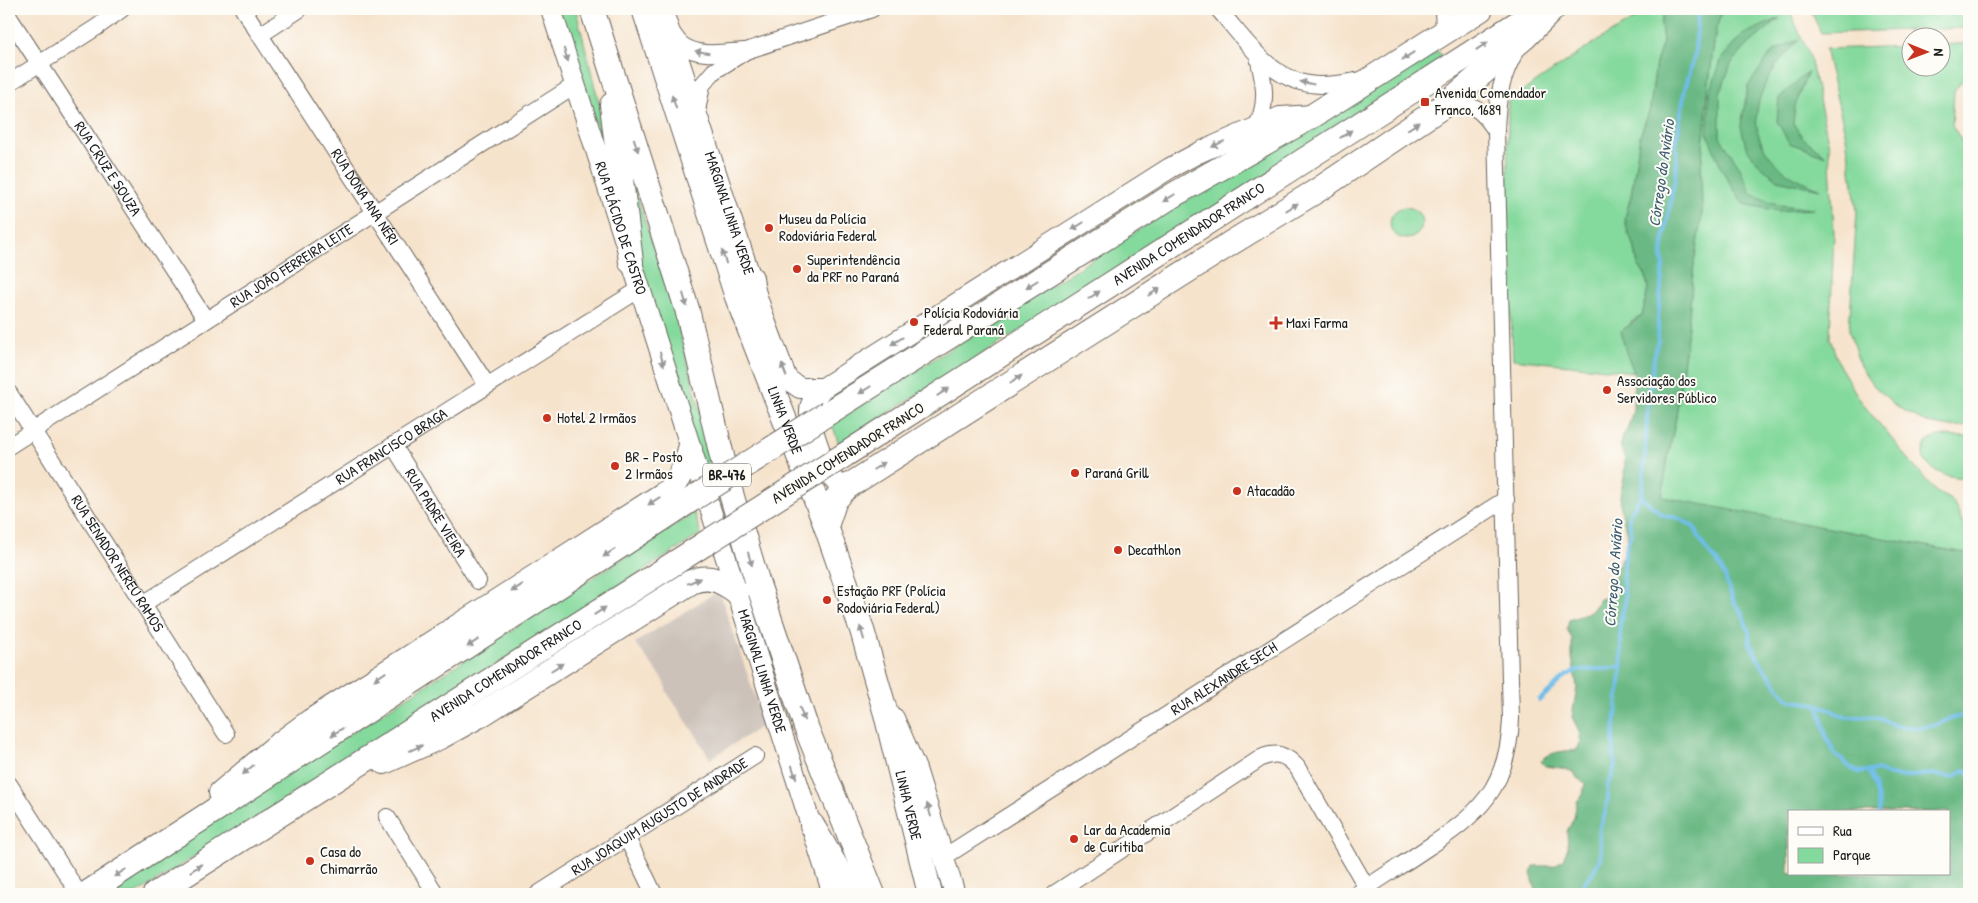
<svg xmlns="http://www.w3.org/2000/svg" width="1978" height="903" viewBox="0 0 1978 903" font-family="'Patrick Hand',sans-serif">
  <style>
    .industrial { fill: #ccc2b9 }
    .green { fill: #84d99c; stroke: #507a5c }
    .forest { fill: #6bb984; stroke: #446a50; fill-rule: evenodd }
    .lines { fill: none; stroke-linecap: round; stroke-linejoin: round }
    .stream { stroke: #6ebde9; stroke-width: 4 }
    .minor-casing { stroke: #68625a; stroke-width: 18 }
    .major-casing { stroke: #68625a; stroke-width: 22 }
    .highway-casing { stroke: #68625a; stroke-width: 26 }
    .minor { stroke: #fff; stroke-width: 16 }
    .major { stroke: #fff; stroke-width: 20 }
    .highway { stroke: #fff; stroke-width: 24 }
    .highway-bridge-casing { stroke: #68625a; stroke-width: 26; stroke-linecap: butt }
    .highway-bridge { stroke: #fff; stroke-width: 24 }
    .oneway { fill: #999 }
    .poi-dot { fill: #c8321e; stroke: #fdfcf7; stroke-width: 2 }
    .labels { text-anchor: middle; stroke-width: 4; stroke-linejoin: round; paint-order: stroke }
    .shield { fill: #fdfcf7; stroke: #605f5e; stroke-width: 1 }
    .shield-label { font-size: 14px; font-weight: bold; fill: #1c1c1c }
    .poi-label { font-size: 15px; fill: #1c1c1c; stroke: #fdfcf7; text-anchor: start }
    .street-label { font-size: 15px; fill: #1c1c1c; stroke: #fdfcf7 }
    .water-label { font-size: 16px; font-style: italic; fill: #3d5c6e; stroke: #fdfcf7 }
  </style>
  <rect width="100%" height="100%" fill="#fdfcf7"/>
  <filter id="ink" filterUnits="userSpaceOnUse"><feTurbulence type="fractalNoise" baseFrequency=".02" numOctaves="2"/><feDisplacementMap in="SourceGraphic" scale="10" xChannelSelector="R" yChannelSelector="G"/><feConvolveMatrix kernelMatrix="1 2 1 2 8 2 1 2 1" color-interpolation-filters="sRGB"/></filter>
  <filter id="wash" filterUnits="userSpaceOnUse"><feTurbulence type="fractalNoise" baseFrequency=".0096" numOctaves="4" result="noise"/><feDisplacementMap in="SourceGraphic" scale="20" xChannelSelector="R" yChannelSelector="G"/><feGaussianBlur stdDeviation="1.12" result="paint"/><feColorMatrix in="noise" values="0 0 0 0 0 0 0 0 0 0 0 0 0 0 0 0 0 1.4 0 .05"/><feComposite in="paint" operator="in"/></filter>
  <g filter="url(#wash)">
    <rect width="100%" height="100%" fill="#f6e3cc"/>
    <polygon class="industrial" points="715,593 720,594 764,723 762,726 743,738 710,759 696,735 666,691 666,687 660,675 635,643"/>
    <g class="green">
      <polygon points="559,9 576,10 602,115 609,165"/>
      <polygon points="1652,9 1665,9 1661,23 1663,42 1656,63 1650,109 1640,136 1631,196 1625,218 1628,233 1634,244 1638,265 1646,276 1648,289 1642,316 1631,322 1625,349 1634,372 1513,359 1507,231 1508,101 1597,41"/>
      <polygon points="1723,9 1789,9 1810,57 1829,146 1834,230 1830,338 1839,365 1862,403 1936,492 1953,501 1969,537 1969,554 1662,498 1668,457 1676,417 1687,336 1694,263 1702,213 1701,168 1709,82 1716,28"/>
      <polygon points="1810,9 1969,9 1969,28 1821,33"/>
      <polygon points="1969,43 1969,71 1954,92 1952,125 1969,153 1969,425 1951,427 1927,423 1896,406 1873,385 1860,366 1849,331 1857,211 1846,137 1825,49 1910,46 1910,68 1940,68 1941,45"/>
      <polygon points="1438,51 1446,63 839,444 832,424 1167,212"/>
      <polygon points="623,155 674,309 715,469 705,477 641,275"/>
      <circle cx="1406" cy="223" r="16"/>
      <path d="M1937,436l32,1v40c-13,3 -45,-5 -46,-23 0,-3 2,-8 3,-11z"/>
      <polygon points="694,513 701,534 136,894 100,894"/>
    </g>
    <g class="forest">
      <path d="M1665,9h58l-7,19 -7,54 -8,86 1,45 -8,50 -7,73 -11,81 -8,40 -6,40 307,57v340h-432l-6,-21 3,-7h19l10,-6 5,-13 -1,-16 7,-13 3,-17 6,-6 2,-12 -8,-5 -3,-6 -13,-4 -16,-2 -4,-5c9,-10 24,-10 36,-11l4,-9 -3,-12 -6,-12 5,-30 -5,-29v-19l-5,-10 2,-9c19,-8 19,-2 31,-21l12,-3 4,-5 -2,-10 3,-14 9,-16 2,-13 -7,-28 -1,-15 4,-17 1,-18 -5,-15 2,-8 5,-7 6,-20 1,-38 -9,-23 -4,-18 21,-15 6,-27 -2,-13 -8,-11 -4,-21 -6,-11 -3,-15 6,-22 9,-60 10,-27 6,-46 7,-21 -2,-19zM1789,812h160v62h-160z"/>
      <polygon points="1780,18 1749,44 1731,64 1720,94 1720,137 1739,166 1751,194 1779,205 1814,209 1778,211 1743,204 1722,170 1707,133 1710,92 1722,58 1742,35"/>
      <path d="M1799,39c-9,11 -20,21 -27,33 -23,37 -22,72 13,99 10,8 24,12 35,18l-43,-9 -20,-18 -11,-15 -5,-21 7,-40 24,-34z"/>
      <polygon points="1808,71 1795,106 1793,123 1802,137 1826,156 1789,143 1777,121 1779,98"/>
    </g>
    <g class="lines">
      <g class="stream">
        <polyline points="1641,496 1661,514 1668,517 1676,517 1694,527 1705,548 1717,561 1724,574 1734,602 1742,613 1749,632 1750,644 1763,667 1787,698 1794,701 1816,704 1820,710 1826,736 1835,754 1852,769 1858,772 1877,770 1889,775 1904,777 1932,774 1948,777 1955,776 1964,770 1968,771 1969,775"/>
        <path d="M1539,700c12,-8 23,-25 37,-29 15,-4 32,1 46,-6"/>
        <path d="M1817,705c9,1 16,7 25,11 10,3 20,-1 31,1 12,2 20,10 32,10 12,1 25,1 35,-4 13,-5 14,-9 29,-7"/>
        <path d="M1868,771c5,6 13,34 11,41"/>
        <polyline points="1574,894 1592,874 1600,859 1601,850 1599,837 1600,826 1605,814 1608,798 1607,785 1612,776 1615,766 1613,741 1622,665 1620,624 1625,602 1623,580 1625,552 1631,533 1629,519 1630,513 1641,496 1643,486 1648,403 1654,358 1658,341 1658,319 1663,266 1662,256 1663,244 1674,184 1677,166 1676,144 1685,89 1695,54 1698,9"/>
      </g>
    </g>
  </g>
  <g filter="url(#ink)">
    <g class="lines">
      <g class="minor-casing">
        <g id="minor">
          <path id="s1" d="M243,9l244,376"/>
          <path d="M1218,9c28,31 54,76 103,76 14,0 28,-3 42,-5"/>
          <polyline points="1443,9 1444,33"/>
          <path id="s2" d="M9,17l197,303"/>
          <path d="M670,30c4,5 8,12 12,15 18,13 42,7 62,6"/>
          <polyline points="260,35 300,9"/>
          <polyline points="9,83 97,27 122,9"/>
          <path d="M1446,104c28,0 34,3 50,27"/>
          <polyline points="696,116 702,85 714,71 746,51 872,9"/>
          <path d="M1253,134c16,-29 12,-48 5,-77"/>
          <path id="s3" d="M9,393l217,341"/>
          <path id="s4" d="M393,445l85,136"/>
          <path id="s5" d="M9,446l566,-361"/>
          <path id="s6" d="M143,604l497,-315"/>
          <polyline points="9,784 79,894"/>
          <polyline points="387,817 436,894"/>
          <polyline points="627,838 654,894"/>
          <path id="s7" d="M944,857l562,-358"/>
          <path id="s8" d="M538,894l217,-138"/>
          <path d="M1054,894l207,-136c16,-7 25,-3 36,9l70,121"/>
          <path d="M1357,894c22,-15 45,-29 67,-44 55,-36 84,-61 87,-131l-15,-588c1,-31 5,-56 21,-82"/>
        </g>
      </g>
      <g class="major-casing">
        <g id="major">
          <path id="s9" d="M551,9l282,885"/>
          <path id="s10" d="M662,9l102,309 23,61 13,9h23"/>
          <path d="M847,487c-3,-2 -8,-3 -11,-5 -10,-7 -27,-59 -26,-72 0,-9 8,-16 13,-22l347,-220 28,-15 82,-36 34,-2"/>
          <polyline points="894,718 916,769 955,894"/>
        </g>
      </g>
      <g class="highway-casing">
        <g id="highway">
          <polyline points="592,9 687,309 730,490 758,584 806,727 873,894"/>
          <path id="s11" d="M644,9l93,288 89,229 36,104 24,84 44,180"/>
          <polyline points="612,105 631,262"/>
          <polyline points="751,278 758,327"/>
          <polyline points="828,413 1175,194 1314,115 1481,9"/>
          <path id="s12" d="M843,456l692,-444"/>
          <polyline points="826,526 835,500 847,487 1231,243 1318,190 1446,104 1525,37 1553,9"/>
          <path d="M384,762l56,-25 42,-23 209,-132c19,-8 30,-1 46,10"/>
          <path d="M221,793l56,-47 34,-25 356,-229c13,-13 19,-26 23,-43"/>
          <polyline points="812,825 852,894"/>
          <polyline points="86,894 694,498"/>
          <path id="s13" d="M155,894l551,-351"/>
        </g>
      </g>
      <use href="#minor" class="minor"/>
      <use href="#major" class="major"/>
      <use href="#highway" class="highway"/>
      <g class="highway-bridge-casing">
        <g id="highway-bridge">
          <polyline points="694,498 828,413"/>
          <polyline points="706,543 843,456"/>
        </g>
      </g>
      <use href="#highway-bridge" class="highway-bridge"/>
    </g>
    <defs><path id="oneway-solid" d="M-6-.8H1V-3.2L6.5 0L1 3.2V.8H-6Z" transform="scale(1.25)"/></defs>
    <g class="oneway">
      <use href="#oneway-solid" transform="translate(1482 46) rotate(-33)"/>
      <use href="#oneway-solid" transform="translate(702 52) rotate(-171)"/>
      <use href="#oneway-solid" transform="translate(566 55) rotate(72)"/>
      <use href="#oneway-solid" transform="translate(1408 56) rotate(147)"/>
      <use href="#oneway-solid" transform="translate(1307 83) rotate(-168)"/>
      <use href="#oneway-solid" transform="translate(674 102) rotate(-108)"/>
      <use href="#oneway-solid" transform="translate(1413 126) rotate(-33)"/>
      <use href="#oneway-solid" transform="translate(1346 134) rotate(-33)"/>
      <use href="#oneway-solid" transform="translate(1218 144) rotate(155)"/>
      <use href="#oneway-solid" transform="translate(636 145) rotate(72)"/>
      <use href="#oneway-solid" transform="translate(1169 198) rotate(148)"/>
      <use href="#oneway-solid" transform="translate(1292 207) rotate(-31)"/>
      <use href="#oneway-solid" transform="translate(1078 226) rotate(148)"/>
      <use href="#oneway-solid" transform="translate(724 257) rotate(-108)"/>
      <use href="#oneway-solid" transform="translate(1032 284) rotate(148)"/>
      <use href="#oneway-solid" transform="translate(1154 292) rotate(-32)"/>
      <use href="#oneway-solid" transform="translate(1094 295) rotate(-33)"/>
      <use href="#oneway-solid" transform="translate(685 300) rotate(74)"/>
      <use href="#oneway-solid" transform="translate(897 341) rotate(148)"/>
      <use href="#oneway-solid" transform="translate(662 359) rotate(73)"/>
      <use href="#oneway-solid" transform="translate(784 370) rotate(-111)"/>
      <use href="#oneway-solid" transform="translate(1016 379) rotate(-32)"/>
      <use href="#oneway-solid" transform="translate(865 390) rotate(148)"/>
      <use href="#oneway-solid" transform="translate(943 392) rotate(-33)"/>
      <use href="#oneway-solid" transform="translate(879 466) rotate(-32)"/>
      <use href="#oneway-solid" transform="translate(654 501) rotate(147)"/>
      <use href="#oneway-solid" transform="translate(609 553) rotate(147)"/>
      <use href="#oneway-solid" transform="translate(750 559) rotate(73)"/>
      <use href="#oneway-solid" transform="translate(694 581) rotate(-23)"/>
      <use href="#oneway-solid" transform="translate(517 588) rotate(147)"/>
      <use href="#oneway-solid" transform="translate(600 611) rotate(-33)"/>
      <use href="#oneway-solid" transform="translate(862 633) rotate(-107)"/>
      <use href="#oneway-solid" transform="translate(473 643) rotate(147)"/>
      <use href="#oneway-solid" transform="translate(557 667) rotate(-32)"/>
      <use href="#oneway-solid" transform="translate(380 676) rotate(147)"/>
      <use href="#oneway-solid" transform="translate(802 714) rotate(71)"/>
      <use href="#oneway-solid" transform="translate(337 732) rotate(147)"/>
      <use href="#oneway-solid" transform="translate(416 748) rotate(-24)"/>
      <use href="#oneway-solid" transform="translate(248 770) rotate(139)"/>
      <use href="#oneway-solid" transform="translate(794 772) rotate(72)"/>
      <use href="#oneway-solid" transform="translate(929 810) rotate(-107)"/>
      <use href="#oneway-solid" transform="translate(196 868) rotate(-33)"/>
      <use href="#oneway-solid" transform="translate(120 873) rotate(148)"/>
    </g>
  </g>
  <g class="poi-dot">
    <rect x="1420" y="97" width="10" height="10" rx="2.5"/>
    <circle cx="769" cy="228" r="5"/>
    <circle cx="797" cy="269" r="5"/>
    <circle cx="914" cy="322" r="5"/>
    <path d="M1273.5 315.5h5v5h5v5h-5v5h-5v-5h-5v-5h5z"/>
    <circle cx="1607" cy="390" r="5"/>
    <circle cx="547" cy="418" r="5"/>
    <circle cx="615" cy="466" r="5"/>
    <circle cx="1075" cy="473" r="5"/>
    <circle cx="1237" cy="491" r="5"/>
    <circle cx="1118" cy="550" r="5"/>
    <circle cx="827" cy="600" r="5"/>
    <circle cx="1074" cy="839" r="5"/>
    <circle cx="310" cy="861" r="5"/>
  </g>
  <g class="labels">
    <rect class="shield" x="703" y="463.5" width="48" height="23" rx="4"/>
    <g class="shield-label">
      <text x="727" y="480">BR-476</text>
    </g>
    <g class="poi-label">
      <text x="1435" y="98">Avenida Comendador<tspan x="1435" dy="17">Franco, 1689</tspan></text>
      <text x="779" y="224">Museu da Polícia<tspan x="779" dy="17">Rodoviária Federal</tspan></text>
      <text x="807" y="265">Superintendência<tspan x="807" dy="17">da PRF no Paraná</tspan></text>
      <text x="924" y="318">Polícia Rodoviária<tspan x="924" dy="17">Federal Paraná</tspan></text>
      <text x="1286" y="328">Maxi Farma</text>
      <text x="1617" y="386">Associação dos<tspan x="1617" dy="17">Servidores Público</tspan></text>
      <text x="557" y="423">Hotel 2 Irmãos</text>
      <text x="625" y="462">BR - Posto<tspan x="625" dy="17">2 Irmãos</tspan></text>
      <text x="1085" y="478">Paraná Grill</text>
      <text x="1247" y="496">Atacadão</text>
      <text x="1128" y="555">Decathlon</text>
      <text x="837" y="596">Estação PRF (Polícia<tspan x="837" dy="17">Rodoviária Federal)</tspan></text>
      <text x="1084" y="835">Lar da Academia<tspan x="1084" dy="17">de Curitiba</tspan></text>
      <text x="320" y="857">Casa do<tspan x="320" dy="17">Chimarrão</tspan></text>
    </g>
    <g class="street-label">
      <text dy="5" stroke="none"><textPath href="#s2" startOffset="181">RUA CRUZ E SOUZA</textPath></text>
      <text dy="5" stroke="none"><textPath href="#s1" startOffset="224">RUA DONA ANA NÉRI</textPath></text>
      <text dy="5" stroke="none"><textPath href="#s10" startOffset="215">MARGINAL LINHA VERDE</textPath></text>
      <text dy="5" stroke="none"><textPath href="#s9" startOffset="230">RUA PLÁCIDO DE CASTRO</textPath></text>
      <text dy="5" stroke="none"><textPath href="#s12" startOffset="411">AVENIDA COMENDADOR FRANCO</textPath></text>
      <text dy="5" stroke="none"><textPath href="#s5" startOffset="335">RUA JOÃO FERREIRA LEITE</textPath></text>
      <text dy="5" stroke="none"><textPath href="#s11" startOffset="435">LINHA VERDE</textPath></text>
      <text dy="5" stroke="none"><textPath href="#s6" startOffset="294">RUA FRANCISCO BRAGA</textPath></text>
      <text transform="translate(848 453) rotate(-32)" y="5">AVENIDA COMENDADOR FRANCO</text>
      <text dy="5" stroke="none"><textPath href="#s4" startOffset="80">RUA PADRE VIEIRA</textPath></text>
      <text dy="5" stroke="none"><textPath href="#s3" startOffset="202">RUA SENADOR NEREU RAMOS</textPath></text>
      <text dy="5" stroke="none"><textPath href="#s13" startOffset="416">AVENIDA COMENDADOR FRANCO</textPath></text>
      <text dy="5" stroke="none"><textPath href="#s9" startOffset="695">MARGINAL LINHA VERDE</textPath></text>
      <text dy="5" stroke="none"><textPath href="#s7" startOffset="332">RUA ALEXANDRE SECH</textPath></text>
      <text dy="5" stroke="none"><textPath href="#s11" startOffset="840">LINHA VERDE</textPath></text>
      <text dy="5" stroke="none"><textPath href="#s8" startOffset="144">RUA JOAQUIM AUGUSTO DE ANDRADE</textPath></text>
    </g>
    <g class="water-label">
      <text transform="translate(1661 173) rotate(-82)" y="6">Córrego do Aviário</text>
      <text transform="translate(1613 573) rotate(-86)" y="6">Córrego do Aviário</text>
    </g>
  </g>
  <rect width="1978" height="903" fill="none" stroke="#fdfcf7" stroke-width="30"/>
  <rect x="1788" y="810" width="162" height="65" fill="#fdfcf7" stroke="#a3a29f"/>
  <rect x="1798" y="827" width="25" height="8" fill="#ffffff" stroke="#a3a29f"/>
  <text x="1833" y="836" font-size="15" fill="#1c1c1c">Rua</text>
  <rect x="1798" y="848" width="25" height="15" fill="#84d99c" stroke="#a3a29f"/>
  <text x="1833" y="860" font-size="15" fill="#1c1c1c">Parque</text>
  <g transform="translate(1926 52) rotate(91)"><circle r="24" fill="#fdfcf7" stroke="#a3a29f"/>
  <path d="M0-4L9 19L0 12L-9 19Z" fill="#c8321e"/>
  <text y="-8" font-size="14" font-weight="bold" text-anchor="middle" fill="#1c1c1c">N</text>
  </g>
</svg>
